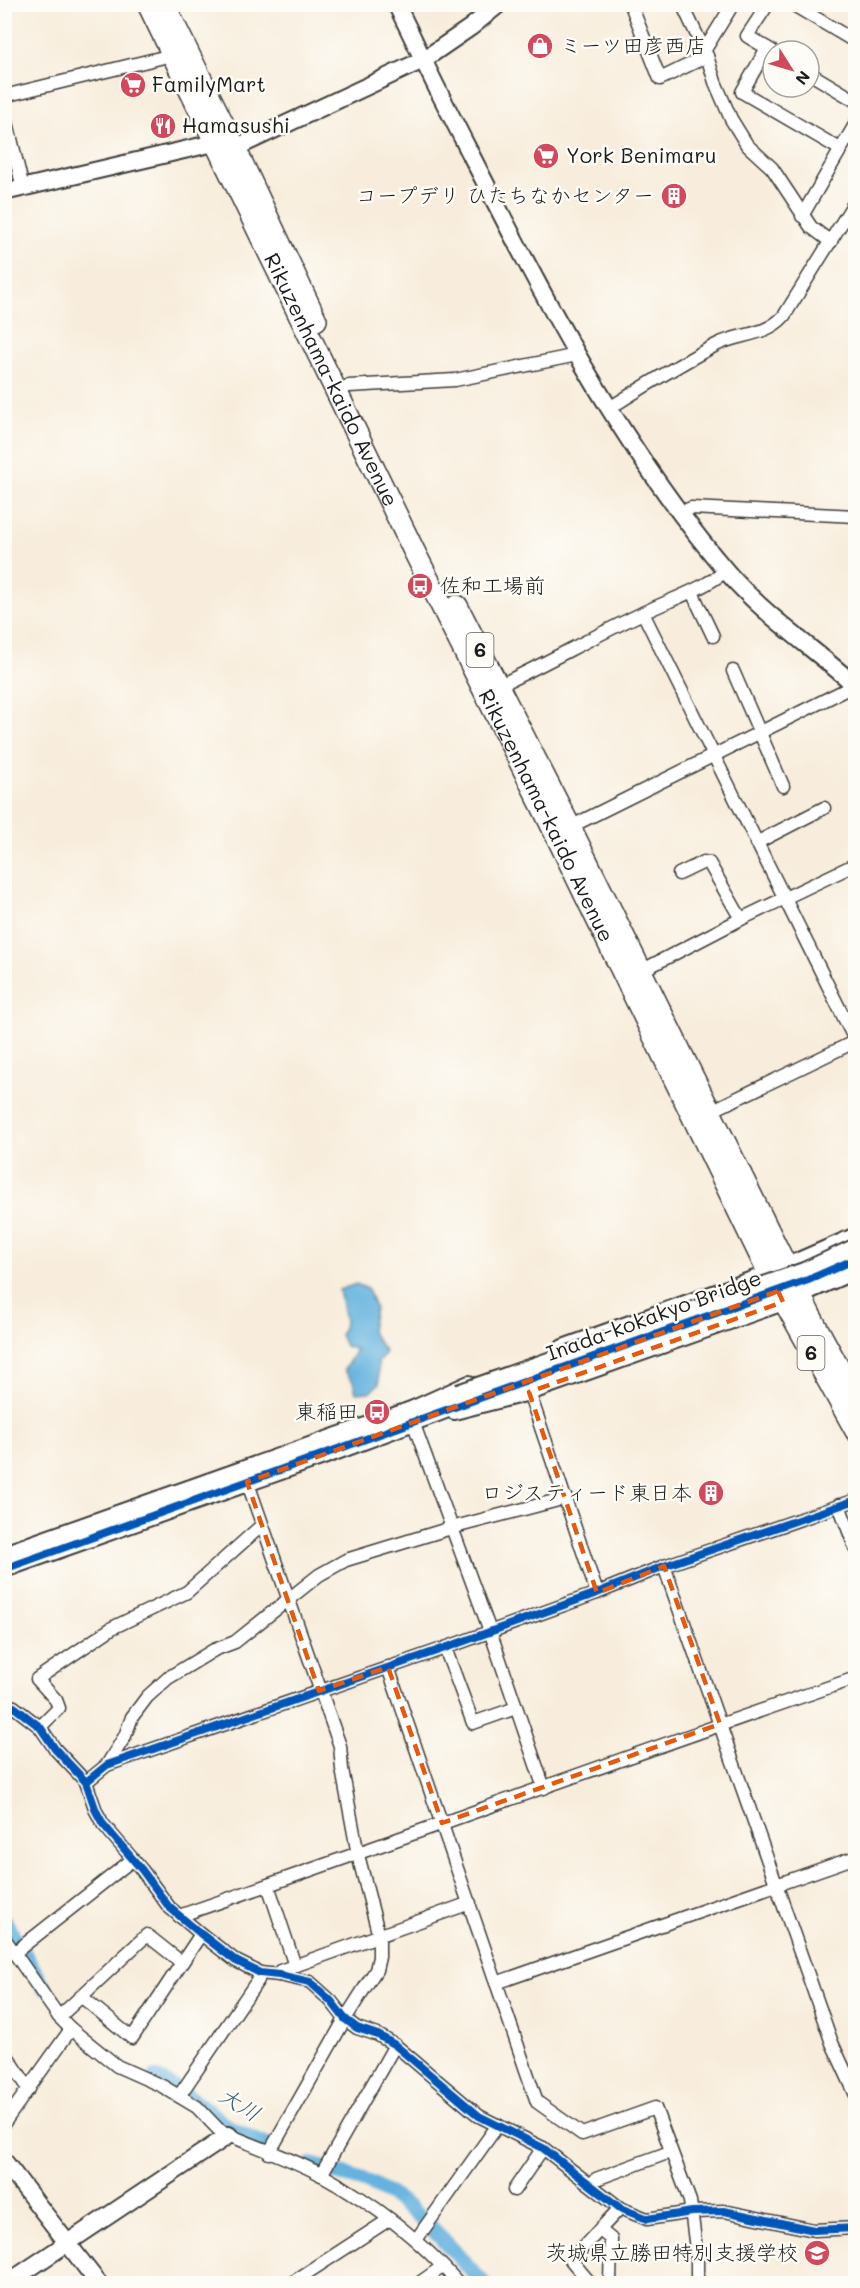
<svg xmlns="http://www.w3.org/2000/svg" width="860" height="2288" viewBox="0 0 860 2288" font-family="Mali,'Klee One',sans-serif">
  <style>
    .water { fill: #65b2de; stroke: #40677d; stroke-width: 1.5 }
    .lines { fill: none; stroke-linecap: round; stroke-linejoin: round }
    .river { stroke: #65b2de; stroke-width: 16 }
    .street-casing { stroke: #3d3b39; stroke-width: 15 }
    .secondary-casing { stroke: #3d3b39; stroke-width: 20 }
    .highway-casing { stroke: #3d3b39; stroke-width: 24 }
    .street { stroke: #fff; stroke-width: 12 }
    .secondary { stroke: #fff; stroke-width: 16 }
    .highway { stroke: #fff; stroke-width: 21 }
    .secondary-bridge-casing { stroke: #3d3b39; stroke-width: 20; stroke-linecap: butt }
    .secondary-bridge { stroke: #fff; stroke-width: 16 }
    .cycleway-casing { stroke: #fdfcf7; stroke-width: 11 }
    .cycleway { stroke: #0057b8; stroke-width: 8 }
    .marked { fill: none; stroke: #e8590c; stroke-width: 4.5; stroke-dasharray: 12 8; stroke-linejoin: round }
    .labels { text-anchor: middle; stroke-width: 5; stroke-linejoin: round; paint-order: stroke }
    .shield { fill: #fdfcf7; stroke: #605f5e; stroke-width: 1.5 }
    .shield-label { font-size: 20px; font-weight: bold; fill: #1c1c1c }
    .poi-label { font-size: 21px; fill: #1c1c1c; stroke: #fdfcf7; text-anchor: start }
    .street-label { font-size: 21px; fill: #1c1c1c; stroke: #fdfcf7 }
    .water-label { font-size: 22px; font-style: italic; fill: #3d6073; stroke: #fdfcf7 }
  </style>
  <rect width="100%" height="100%" fill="#fdfcf7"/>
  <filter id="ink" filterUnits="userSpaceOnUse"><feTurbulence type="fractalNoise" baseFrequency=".0167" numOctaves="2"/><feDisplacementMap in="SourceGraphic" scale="12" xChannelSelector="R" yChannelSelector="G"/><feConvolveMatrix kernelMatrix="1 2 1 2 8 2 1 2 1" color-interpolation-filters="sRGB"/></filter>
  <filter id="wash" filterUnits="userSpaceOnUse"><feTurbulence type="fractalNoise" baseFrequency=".008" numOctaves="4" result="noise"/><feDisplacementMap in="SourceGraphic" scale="24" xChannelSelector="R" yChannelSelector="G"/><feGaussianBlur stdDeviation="1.35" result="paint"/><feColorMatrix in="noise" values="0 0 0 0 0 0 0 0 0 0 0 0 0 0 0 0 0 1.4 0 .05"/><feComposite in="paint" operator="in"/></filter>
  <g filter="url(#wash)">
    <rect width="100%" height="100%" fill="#f8eddc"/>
    <polygon class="water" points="356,1284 368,1289 375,1308 371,1331 385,1352 378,1363 379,1384 369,1392 356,1393 353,1381 344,1370 356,1350 345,1346 340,1335 345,1321 339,1290"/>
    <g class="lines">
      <g class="river">
        <polyline points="4,1921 44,1987"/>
        <path d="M155,2078c27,12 48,30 72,48 11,8 26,13 38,19"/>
        <path d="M311,2165c20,6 43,11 62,20 47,24 76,62 111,99"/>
      </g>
    </g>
  </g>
  <g filter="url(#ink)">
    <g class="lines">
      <g class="street-casing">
        <g id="street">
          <polyline points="682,4 707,56 715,82 731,119 747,145 772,168 811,227 831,242"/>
          <polyline points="768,4 747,36 772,51"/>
          <polyline points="792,4 856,42"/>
          <polyline points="631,5 660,79 707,56"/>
          <polyline points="767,48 742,92 840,149"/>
          <polyline points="704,51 733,4"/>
          <polyline points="809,73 856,101"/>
          <polyline points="4,96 172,55"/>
          <polyline points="4,110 23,188"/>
          <polyline points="802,216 856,123"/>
          <polyline points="349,386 455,380 577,355"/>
          <path d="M608,409c35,-22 71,-45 108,-64 23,-12 49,-8 68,-29l72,-116"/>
          <polyline points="680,513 691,508 856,516"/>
          <polyline points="692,592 713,636"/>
          <polyline points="643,613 856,1042"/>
          <polyline points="733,671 783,786"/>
          <path d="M498,686c49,-23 96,-50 145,-73 29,-14 58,-23 83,-42"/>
          <polyline points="570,827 845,690 853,683"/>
          <polyline points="756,843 824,808"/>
          <polyline points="679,874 704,862 709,863 741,919"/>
          <polyline points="641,971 741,919 856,864"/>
          <polyline points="709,1112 856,1041"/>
          <polyline points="529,1392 597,1593"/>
          <polyline points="413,1422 490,1631 544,1788"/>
          <polyline points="245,1475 340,1746 342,1769 358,1855 379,1936 379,1957 376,1970 345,2019 269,2153"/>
          <polyline points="839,1505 856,1550"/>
          <polyline points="664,1566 832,2043 856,2095"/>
          <polyline points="445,1648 473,1723 516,1708"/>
          <polyline points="388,1667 537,2102 582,2134 655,2108 690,2201 697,2257 697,2284"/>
          <polyline points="4,1703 14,1707 40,1727 55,1749 86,1782 96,1811 103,1824 142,1870 169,1907 201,1934 236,1961 260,1973 279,1975 310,1982 331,2001 345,2019 357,2028 378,2035 395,2045 479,2116 543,2148 620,2208 647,2219 692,2212 724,2211 814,2230 856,2228"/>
          <polyline points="40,1727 59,1708 56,1700 37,1679 112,1628 187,1592 261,1526"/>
          <polyline points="107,1765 125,1736 132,1717 147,1697 168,1678 214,1650 235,1642 319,1575 346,1560 451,1528 566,1498"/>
          <polyline points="86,1782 107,1765 445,1648 597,1593 664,1566 856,1500"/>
          <polyline points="268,1885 295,1966"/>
          <path d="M179,1916c226,-78 450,-161 677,-238"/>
          <path d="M4,1938l55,79 12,12 46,37 45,20 35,21 21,22 11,6c30,13 64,24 93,40 51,28 99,65 137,109"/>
          <polyline points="14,1953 132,1860"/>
          <polyline points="279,1975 280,1971 470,1903"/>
          <polyline points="496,1983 856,1857"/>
          <polyline points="82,1997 132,2038 201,1934"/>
          <polyline points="59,2017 147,1935 181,1962"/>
          <polyline points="4,2051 29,2089"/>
          <polyline points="179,2096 258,1980 260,1973"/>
          <polyline points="4,2123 71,2029"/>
          <polyline points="321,2175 395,2045"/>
          <polyline points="591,2185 596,2179 670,2152"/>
          <polyline points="514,2190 543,2148"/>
          <polyline points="600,2230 611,2239 610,2284"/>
          <polyline points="416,2240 498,2125"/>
          <polyline points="290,2284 390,2219"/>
          <polyline points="418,2284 442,2267"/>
          <polyline points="591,2284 571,2260 620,2208"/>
        </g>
      </g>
      <g class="secondary-casing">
        <g id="secondary">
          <path d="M396,4c16,31 30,63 46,94 84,164 164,332 285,474 37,43 86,76 129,114"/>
          <polyline points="4,192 214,143 235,148 423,60 471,27 499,4"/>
          <polyline points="563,1348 769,1274 856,1236"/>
          <polyline points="454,1411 529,1392 783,1302 856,1270"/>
          <polyline points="407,1412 469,1384"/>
          <polyline points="4,1554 417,1408"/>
          <polyline points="4,1569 329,1454 464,1403"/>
          <polyline points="4,2161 99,2284"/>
          <polyline points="6,2284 229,2135"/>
        </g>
      </g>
      <g class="highway-casing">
        <g id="highway">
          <path id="s1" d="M148,4l265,545 131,261 225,464 87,157"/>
          <polyline points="170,16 235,148 316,320"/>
          <polyline points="457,606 570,827 810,1315 856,1400"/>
        </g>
      </g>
      <use href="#street" class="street"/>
      <use href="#secondary" class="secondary"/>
      <use href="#highway" class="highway"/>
      <g class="secondary-bridge-casing">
        <polyline id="secondary-bridge" points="458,1393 804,1271 856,1247"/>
      </g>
      <use href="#secondary-bridge" class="secondary-bridge"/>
      <g class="cycleway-casing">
        <g id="cycleway">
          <polyline points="4,1569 808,1280 856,1259"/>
          <polyline points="4,1703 14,1707 40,1727 55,1749 86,1782 96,1811 103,1824 142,1870 169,1907 201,1934 236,1961 260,1973 279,1975 310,1982 331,2001 345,2019 357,2028 378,2035 395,2045 479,2116 543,2148 620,2208 647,2219 692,2212 724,2211 814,2230 856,2228"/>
          <polyline points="86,1782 107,1765 445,1648 597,1593 664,1566 856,1500"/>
        </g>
      </g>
      <use href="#cycleway" class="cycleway"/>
    </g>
  </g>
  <path class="marked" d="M778,1291l5,11 -254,90 68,201 67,-27 56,158 -278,99 -54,-156 -69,24 -72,-209z"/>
  <defs>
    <g id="shop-disc" transform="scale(1.35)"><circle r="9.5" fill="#d1495b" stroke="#fdfcf7"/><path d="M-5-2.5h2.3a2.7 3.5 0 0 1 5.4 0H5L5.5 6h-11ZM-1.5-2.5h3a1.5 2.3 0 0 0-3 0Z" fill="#fff"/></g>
    <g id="supermarket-disc" transform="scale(1.35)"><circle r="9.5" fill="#d1495b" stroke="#fdfcf7"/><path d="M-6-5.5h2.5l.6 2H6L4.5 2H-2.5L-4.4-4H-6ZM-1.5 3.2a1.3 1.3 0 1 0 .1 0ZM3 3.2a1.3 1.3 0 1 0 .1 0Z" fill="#fff"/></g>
    <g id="restaurant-disc" transform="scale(1.35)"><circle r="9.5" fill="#d1495b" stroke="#fdfcf7"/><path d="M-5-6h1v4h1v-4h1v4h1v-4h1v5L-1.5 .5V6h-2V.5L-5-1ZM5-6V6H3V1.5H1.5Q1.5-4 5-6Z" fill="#fff"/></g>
    <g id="building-disc" transform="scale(1.35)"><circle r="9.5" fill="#d1495b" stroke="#fdfcf7"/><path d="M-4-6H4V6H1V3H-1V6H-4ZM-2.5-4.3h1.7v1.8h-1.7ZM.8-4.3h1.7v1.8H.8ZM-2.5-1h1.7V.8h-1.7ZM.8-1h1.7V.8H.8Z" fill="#fff"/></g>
    <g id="bus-disc" transform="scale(1.35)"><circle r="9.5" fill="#d1495b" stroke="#fdfcf7"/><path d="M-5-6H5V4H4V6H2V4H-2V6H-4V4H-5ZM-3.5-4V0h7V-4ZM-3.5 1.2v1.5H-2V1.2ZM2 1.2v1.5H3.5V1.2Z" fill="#fff"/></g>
    <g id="school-disc" transform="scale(1.35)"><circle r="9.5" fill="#d1495b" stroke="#fdfcf7"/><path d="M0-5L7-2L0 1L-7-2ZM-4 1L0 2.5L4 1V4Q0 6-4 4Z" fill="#fff"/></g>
  </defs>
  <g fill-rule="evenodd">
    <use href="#shop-disc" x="540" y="46"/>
    <use href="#supermarket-disc" x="133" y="85"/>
    <use href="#restaurant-disc" x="163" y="126"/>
    <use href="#supermarket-disc" x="546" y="156"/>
    <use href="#building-disc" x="674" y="196"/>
    <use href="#bus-disc" x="420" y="586"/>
    <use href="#bus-disc" x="377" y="1412"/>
    <use href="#building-disc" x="711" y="1493"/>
    <use href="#school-disc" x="817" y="2253"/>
  </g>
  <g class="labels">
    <g class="shield">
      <rect x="466.5" y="633" width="27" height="34" rx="4.5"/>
      <rect x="797.5" y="1336" width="27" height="34" rx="4.5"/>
    </g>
    <g class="shield-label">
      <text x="480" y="657">6</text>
      <text x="811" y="1360">6</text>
    </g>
    <g class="poi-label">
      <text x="560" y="53">ミーツ田彦西店</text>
      <text x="152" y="92">FamilyMart</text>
      <text x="182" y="133">Hamasushi</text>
      <text x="566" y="163">York Benimaru</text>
      <text x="654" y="203" text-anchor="end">コープデリ ひたちなかセンター</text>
      <text x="440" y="593">佐和工場前</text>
      <text x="358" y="1419" text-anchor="end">東稲田</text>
      <text x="692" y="1500" text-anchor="end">ロジスティード東日本</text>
      <text x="798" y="2260" text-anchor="end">茨城県立勝田特別支援学校</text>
    </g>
    <g class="street-label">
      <text dy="7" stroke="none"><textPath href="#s1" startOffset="418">Rikuzenhama-kaido Avenue</textPath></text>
      <text dy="7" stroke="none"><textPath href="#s1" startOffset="904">Rikuzenhama-kaido Avenue</textPath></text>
      <text transform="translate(654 1316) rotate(-20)" y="7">Inada-kokakyo Bridge</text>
    </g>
    <g class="water-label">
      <text transform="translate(240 2104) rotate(32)" y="8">大川</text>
    </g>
  </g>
  <rect width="860" height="2288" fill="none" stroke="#fdfcf7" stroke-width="24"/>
  <g transform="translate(791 69) rotate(127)"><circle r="28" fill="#fdfcf7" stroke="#a3a29f" stroke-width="1.5"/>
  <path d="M0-4.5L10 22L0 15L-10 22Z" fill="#d1495b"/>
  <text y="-9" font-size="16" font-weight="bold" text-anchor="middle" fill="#1c1c1c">N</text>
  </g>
</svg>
